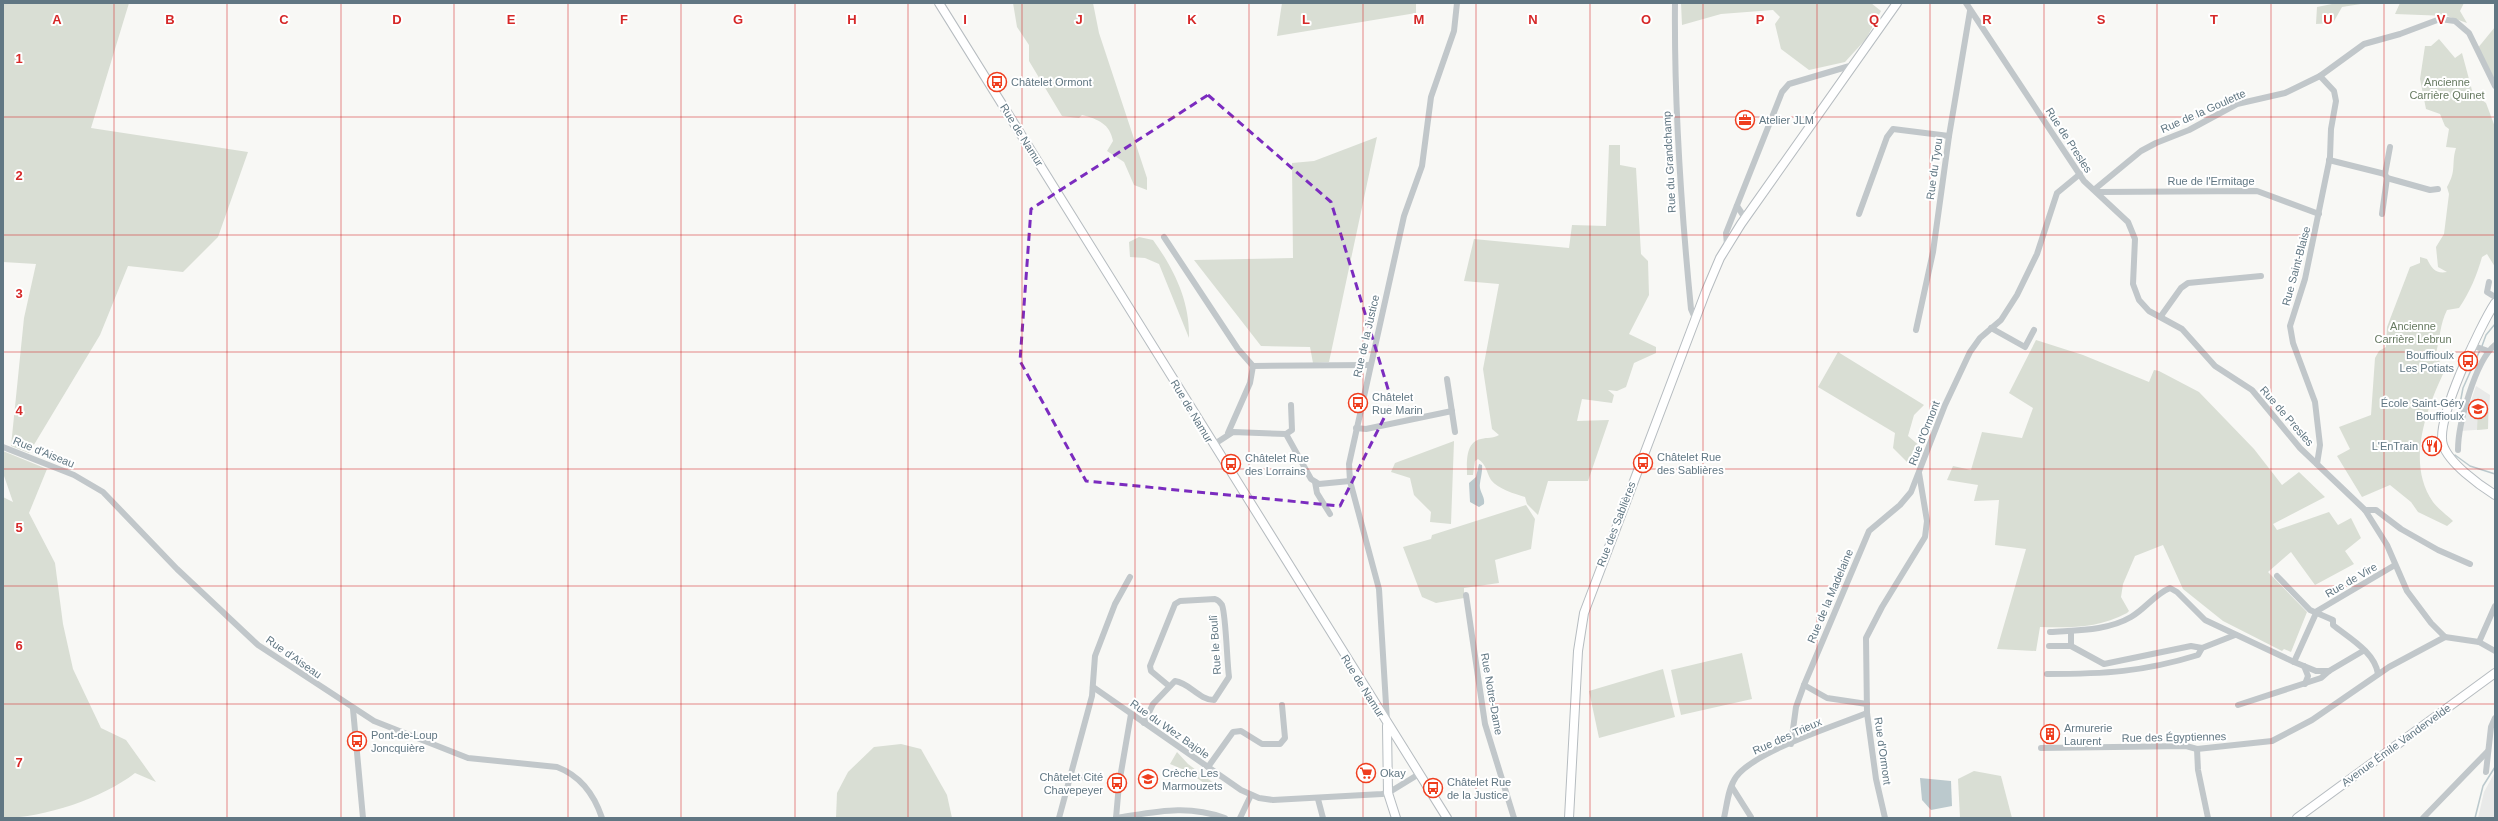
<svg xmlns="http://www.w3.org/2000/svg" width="2498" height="821" viewBox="0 0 2498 821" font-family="Arial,sans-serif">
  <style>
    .built { fill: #e9eae9 }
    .green { fill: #d9ded4 }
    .water { fill: #bbc9cd }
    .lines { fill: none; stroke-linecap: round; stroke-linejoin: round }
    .stream { stroke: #bbc9cd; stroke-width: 1.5 }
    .major-casing { stroke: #b6bcc0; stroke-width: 10 }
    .minor { stroke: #c1c7ca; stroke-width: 6 }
    .major { stroke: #fff; stroke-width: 8 }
    .marked { fill: none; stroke: #7b2cbf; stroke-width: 3; stroke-dasharray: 8 5; stroke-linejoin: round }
    .grid { fill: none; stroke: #d62828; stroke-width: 1; stroke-opacity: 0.55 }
    .labels { text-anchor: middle; stroke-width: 4; stroke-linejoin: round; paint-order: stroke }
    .poi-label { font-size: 11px; fill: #617783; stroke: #fff; text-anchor: start }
    .park-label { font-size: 11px; fill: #677a61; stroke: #fff }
    .street-label { font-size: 11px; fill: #617783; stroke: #fff }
    .grid-label { font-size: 13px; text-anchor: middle; font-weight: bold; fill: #d62828; stroke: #fff; stroke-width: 4; stroke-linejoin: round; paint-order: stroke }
  </style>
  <rect width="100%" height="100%" fill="#f8f8f5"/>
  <g class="built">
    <polygon points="2476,386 2490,395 2488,429 2461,431"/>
    <polygon points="2495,772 2495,818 2478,818 2484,792"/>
  </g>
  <g class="green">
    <polygon points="3,3 129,3 91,128 248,152 218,237 183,272 128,266 100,335 29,453 11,446 24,318 36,264 3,262"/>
    <path d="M1013,3h80l6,30 48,145v12l-13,-5 -10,-23 -17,-11 6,-10c-3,-17 -15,-22 -31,-26l-3,3 -17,-2 -33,-55v-16l-12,-18z"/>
    <polygon points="1282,3 1416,3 1416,13 1277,36"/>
    <polygon points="1681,3 1871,3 1881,11 1866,39 1845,62 1809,70 1781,49 1775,24 1780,17 1773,10 1721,14 1682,25"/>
    <polygon points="2337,3 2367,3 2342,7 2333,23 2316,24 2317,7"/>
    <polygon points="2400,3 2464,3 2460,11 2467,23 2447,16 2395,14"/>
    <polygon points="2495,27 2495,80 2477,49"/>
    <path d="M2439,39l16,19 7,-5 11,41 13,9 9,24v140l-8,-13 -5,3c-5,18 -12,35 -23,51l-12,2c-7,14 -7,28 -11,43l8,19c-18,38 -38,91 -11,130 5,7 14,13 20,19l-6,5 -29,-14 -7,-10 -21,-17 -28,12 -25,-41 13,-7 -11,-22 32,-12 4,-57 4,-7 7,-4 1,-20 23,-60 10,-4v-6l7,2c5,10 9,15 20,13l-9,-5 -2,-20 8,-13 5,-40 -2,-7c10,-17 4,-23 9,-39l-10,-1 3,-18 -4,-3 -5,-12 -14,-5 -6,-30 5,-33h6z"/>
    <polygon points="1377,137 1329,362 1313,363 1310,347 1261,346 1194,260 1293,258 1292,163 1314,161"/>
    <path d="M1609,145h11v20l16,3 5,86 7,7 1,34 -20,39 27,13v6l-22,10 -8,24 -9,4 -9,-1 6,5 -2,8 -30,-4 -5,22 32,-1 -21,61h-40l-10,34 -11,-11 -2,-7c-10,-3 -27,-8 -34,-17 -5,-8 -4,-15 -13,-21l-3,2 -2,14h-6c0,-12 -2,-33 14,-36 7,-2 11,0 18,-4l-7,-6 -9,-60 16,-85 -35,-3 10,-42 95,9 3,-23 34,1z"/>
    <path d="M1139,237l14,3c21,29 37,61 36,98l-30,-74 -14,-6 -15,-1 -1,-15z"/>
    <path d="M2036,340l47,15 66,27 5,-12 5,1 40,21 55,57 28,36 17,-13 26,25 -52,27 4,6 52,-18 9,13 13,-7 10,20 -16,13 9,13 -39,21 -24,-33 -23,20 39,40 -16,40 -7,-3 -2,2 -59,-30 -40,-32 -20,-44 -28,11 -12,28 -2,13 8,14 -2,2c-28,15 -56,15 -87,14l-4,24 -39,-2 29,-100 -31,-4 4,-45 -25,1 4,-16 -31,-5 6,-14 18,4 11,-38 40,6 11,-30 -24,-15z"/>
    <polygon points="1838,352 1924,405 1914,415 1908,436 1921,447 1917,459 1911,466 1893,448 1895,433 1818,387"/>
    <polygon points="2478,411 2488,412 2488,429 2477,430"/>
    <polygon points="1454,441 1451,524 1430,522 1431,512 1414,495 1410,478 1391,472 1395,463"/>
    <path d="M3,451l44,18 -18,44 26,50 8,61 10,45 28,59 25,12 30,42 -21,-9c-32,25 -91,45 -132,45v-321l10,5 -10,-29z"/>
    <polygon points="1526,505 1535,519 1531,549 1495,560 1499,583 1464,588 1464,598 1436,603 1422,597 1403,547 1431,539 1432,535"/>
    <polygon points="1742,653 1752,699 1681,715 1671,670"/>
    <polygon points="1663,669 1675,717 1599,738 1589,691"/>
    <polygon points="901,744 921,749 947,795 952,818 836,818 837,793 848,772 874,747"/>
    <polygon points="1177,752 1188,764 1215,784 1211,788 1187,771 1170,764"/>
    <polygon points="1974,771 2001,776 2012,818 1960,818 1958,779"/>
  </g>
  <g class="water">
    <path d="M1479,464l3,1c1,7 -3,18 -2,23 1,6 5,9 4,16l-5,3 -9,-5 -1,-19 7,-6z"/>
    <polygon points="1920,778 1951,781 1952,806 1931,810 1922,800"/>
  </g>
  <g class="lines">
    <g class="stream">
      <polyline points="2482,346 2486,335 2495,324"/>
      <polyline points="2458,414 2463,388 2480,350"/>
      <polyline points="2455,455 2470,466 2495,474"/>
      <polyline points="2475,818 2483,786 2495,767"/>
    </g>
    <g class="major-casing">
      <g id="major">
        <polyline points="939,3 1447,818"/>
        <path d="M2495,303c-15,23 -60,117 -52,142 6,18 36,40 52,50"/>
        <polyline points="1387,726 1388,793 1396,818"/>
        <polyline points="1569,818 1578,651 1584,613 1706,291 1720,258 1741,224 1897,3"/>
        <polyline points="2297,818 2495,673"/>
      </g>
    </g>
    <g class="minor">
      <path d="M1675,3c-1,102 6,204 16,306l4,9"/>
      <polyline points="1966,3 2084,181 2128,222 2135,239 2133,284 2139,300 2149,311 2182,329 2215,366 2252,390 2300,448 2365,510 2387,545 2407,591 2431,623 2445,637 2479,642 2495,651"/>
      <polyline points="2329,160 2385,174 2387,178"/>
      <polyline points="2385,174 2390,147"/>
      <polyline points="2387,178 2430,190 2438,189"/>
      <polyline points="2095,189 2141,151 2156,143 2189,130 2237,104 2285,93 2320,76 2364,44 2400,34 2440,19 2455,21 2469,33 2495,86"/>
      <polyline points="2098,192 2257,191 2319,214"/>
      <polyline points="1737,206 1745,218"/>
      <polyline points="1859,214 1887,137 1893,129 1949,136"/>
      <polyline points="2382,214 2387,178"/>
      <polyline points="1164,237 1238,349 1253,366"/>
      <polyline points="1727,245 1726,233 1782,92 1789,84 1853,65"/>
      <polyline points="2489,282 2487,292 2495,297"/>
      <polyline points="2161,316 2181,288 2188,283 2261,276"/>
      <polyline points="1991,328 2025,347 2034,330"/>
      <polyline points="1916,330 1933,252 1949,136 1970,11"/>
      <polyline points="2471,345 2488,351"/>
      <polyline points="1253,366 1370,365"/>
      <polyline points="1447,379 1455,432"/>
      <polyline points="1356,428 1366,429 1452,411"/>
      <polyline points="1228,433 1250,383 1253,366"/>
      <polyline points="1286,434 1292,430 1291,405"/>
      <polyline points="1213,445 1233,432 1286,434 1311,479 1319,484 1350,481"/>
      <path d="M3,447l71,28 29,17 74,77 81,76 116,76 94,37 89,9c24,9 37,27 45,51"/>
      <path d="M2458,450c0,-25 17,-89 37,-105"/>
      <polyline points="2317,464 2320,445 2315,402 2293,343 2290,326 2305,279 2330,157 2331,129 2336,101 2334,91 2320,76"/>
      <polyline points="1315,482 1317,493 1330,514"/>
      <polyline points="2365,510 2376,510 2401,529 2438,550 2470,564"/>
      <path d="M2277,576l33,34 23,10v5c16,13 42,27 45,49"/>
      <polyline points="1466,595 1485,724 1514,818"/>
      <polyline points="2071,631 2071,646"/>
      <path d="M2050,632c27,-2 57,-1 81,-15 14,-8 24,-23 39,-29l7,4 28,28 89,42 22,9h13"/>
      <polyline points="2479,642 2495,606"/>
      <polyline points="2049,646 2071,646 2104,664 2191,646 2202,648"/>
      <polyline points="2294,662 2317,611 2395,565"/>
      <polyline points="2304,666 2308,676 2305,684"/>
      <path d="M2047,674c57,0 96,-2 151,-19l4,-7 33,-13"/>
      <polyline points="1804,685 1827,698 1867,704"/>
      <polyline points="1093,687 1241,790 1259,798 1273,800 1382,794 1388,793 1419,774"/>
      <polyline points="2238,705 2321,678 2329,671 2363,651"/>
      <polyline points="353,709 363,818"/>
      <polyline points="1387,721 1379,589 1350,481 1349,464 1404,216 1422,166 1431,97 1454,31 1457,3"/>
      <path d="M1144,723l9,-19 22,-23c15,2 24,19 39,19l15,-23c-2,-14 -3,-62 -7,-72 -2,-3 -4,-5 -7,-6l-35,2 -5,3 -25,62 1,5 18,15"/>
      <polyline points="1791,744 1796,707 1804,685 1869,531 1900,505 1911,492 1945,405 1970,352 1980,338 2001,320 2017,295 2037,254 2057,193 2080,174"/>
      <polyline points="2041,748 2186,746 2197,749 2272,741 2312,720 2389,667 2445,637"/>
      <polyline points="2197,749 2198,770 2208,818"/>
      <polyline points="1208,767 1233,732 1241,731 1262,744 1280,744 1285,738 1282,705"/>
      <polyline points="2486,772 2491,727 2495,718"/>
      <polyline points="1071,776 1094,779"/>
      <polyline points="1732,787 1751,817"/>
      <polyline points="1318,799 1323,818"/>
      <polyline points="1059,818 1092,696 1095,656 1115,604 1130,577"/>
      <path d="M1116,818c40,-6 70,-14 109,0"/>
      <polyline points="1116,818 1119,784 1131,714"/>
      <polyline points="1240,818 1251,795"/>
      <path d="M1724,818c3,-13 4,-30 12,-41 19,-26 99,-51 131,-64"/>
      <polyline points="1885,818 1876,779 1867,713 1866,638 1882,607 1925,537 1927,521 1919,473"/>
      <polyline points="2423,818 2488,751"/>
    </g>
    <use href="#major" class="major"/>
  </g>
  <path class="marked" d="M1208,95l123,107 61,200 -52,104 -254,-25 -66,-120 11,-152z"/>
  <path class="grid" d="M114,3v815M227,3v815M341,3v815M454,3v815M568,3v815M681,3v815M795,3v815M908,3v815M1022,3v815M1135,3v815M1249,3v815M1363,3v815M1476,3v815M1590,3v815M1703,3v815M1817,3v815M1930,3v815M2044,3v815M2157,3v815M2271,3v815M2384,3v815M3,117h2492M3,235h2492M3,352h2492M3,469h2492M3,586h2492M3,704h2492"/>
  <defs>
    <g id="bus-ring" transform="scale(1)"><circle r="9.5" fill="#fff" stroke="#ef3e1f" stroke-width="1.5"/><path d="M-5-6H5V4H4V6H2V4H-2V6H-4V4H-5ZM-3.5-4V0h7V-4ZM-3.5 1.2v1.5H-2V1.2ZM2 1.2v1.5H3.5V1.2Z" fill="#ef3e1f"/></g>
    <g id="office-ring" transform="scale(1)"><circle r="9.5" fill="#fff" stroke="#ef3e1f" stroke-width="1.5"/><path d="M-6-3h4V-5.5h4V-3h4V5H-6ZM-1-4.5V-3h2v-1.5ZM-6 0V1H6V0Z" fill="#ef3e1f"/></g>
    <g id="school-ring" transform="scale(1)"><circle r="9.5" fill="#fff" stroke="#ef3e1f" stroke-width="1.5"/><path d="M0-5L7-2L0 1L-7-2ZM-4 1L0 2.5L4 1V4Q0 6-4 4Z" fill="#ef3e1f"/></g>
    <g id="restaurant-ring" transform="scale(1)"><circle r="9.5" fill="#fff" stroke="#ef3e1f" stroke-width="1.5"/><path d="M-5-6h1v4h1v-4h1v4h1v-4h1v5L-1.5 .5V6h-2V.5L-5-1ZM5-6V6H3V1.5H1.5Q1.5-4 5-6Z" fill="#ef3e1f"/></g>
    <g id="building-ring" transform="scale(1)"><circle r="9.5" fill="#fff" stroke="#ef3e1f" stroke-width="1.5"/><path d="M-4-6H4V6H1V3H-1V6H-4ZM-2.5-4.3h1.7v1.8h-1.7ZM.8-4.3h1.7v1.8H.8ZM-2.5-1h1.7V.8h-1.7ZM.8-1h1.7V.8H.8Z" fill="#ef3e1f"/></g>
    <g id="supermarket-ring" transform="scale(1)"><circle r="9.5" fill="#fff" stroke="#ef3e1f" stroke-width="1.5"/><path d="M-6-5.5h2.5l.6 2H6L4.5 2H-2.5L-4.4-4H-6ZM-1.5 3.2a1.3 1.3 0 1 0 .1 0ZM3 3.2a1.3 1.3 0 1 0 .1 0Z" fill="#ef3e1f"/></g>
  </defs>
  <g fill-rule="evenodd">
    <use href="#bus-ring" x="997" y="82"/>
    <use href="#office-ring" x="1745" y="120"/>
    <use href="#bus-ring" x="2468" y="361"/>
    <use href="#bus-ring" x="1358" y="403"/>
    <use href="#school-ring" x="2478" y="409"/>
    <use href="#restaurant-ring" x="2432" y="446"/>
    <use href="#bus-ring" x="1643" y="463"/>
    <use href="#bus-ring" x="1231" y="464"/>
    <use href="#building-ring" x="2050" y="734"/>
    <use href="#bus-ring" x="357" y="741"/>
    <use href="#supermarket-ring" x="1366" y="773"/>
    <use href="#school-ring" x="1148" y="779"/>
    <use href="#bus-ring" x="1117" y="783"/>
    <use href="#bus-ring" x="1433" y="788"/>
  </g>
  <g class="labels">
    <g class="poi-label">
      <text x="1011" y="86">Châtelet Ormont</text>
      <text x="1759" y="124">Atelier JLM</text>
      <text x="2454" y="359" text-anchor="end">Bouffioulx<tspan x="2454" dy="13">Les Potiats</tspan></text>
      <text x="1372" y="401">Châtelet<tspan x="1372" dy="13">Rue Marin</tspan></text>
      <text x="2464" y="407" text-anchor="end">École Saint-Géry<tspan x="2464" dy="13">Bouffioulx</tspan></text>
      <text x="2418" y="450" text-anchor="end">L'EnTrain</text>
      <text x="1657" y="461">Châtelet Rue<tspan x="1657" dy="13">des Sablières</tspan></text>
      <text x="1245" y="462">Châtelet Rue<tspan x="1245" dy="13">des Lorrains</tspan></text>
      <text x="2064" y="732">Armurerie<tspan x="2064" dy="13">Laurent</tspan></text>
      <text x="371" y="739">Pont-de-Loup<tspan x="371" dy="13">Joncquière</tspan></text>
      <text x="1162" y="777">Crèche Les<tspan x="1162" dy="13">Marmouzets</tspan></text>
      <text x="1380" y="777">Okay</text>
      <text x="1103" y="781" text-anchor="end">Châtelet Cité<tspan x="1103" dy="13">Chavepeyer</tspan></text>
      <text x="1447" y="786">Châtelet Rue<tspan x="1447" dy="13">de la Justice</tspan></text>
    </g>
    <g class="park-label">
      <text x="2447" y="86">Ancienne<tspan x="2447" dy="13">Carrière Quinet</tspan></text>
      <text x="2413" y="330">Ancienne<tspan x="2413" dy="13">Carrière Lebrun</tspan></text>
    </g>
    <g class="street-label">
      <text transform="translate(2203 111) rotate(-24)" y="4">Rue de la Goulette</text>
      <text transform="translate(1022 135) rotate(58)" y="4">Rue de Namur</text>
      <text transform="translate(2069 140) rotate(57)" y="4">Rue de Presles</text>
      <text transform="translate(1669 162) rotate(-93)" y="4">Rue du Grandchamp</text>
      <text transform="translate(1934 169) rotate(-82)" y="4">Rue du Tyou</text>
      <text x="2211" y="185">Rue de l'Ermitage</text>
      <text transform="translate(2296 266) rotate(-75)" y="4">Rue Saint-Blaise</text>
      <text transform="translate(1366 336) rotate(-77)" y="4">Rue de la Justice</text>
      <text transform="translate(1192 411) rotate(59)" y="4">Rue de Namur</text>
      <text transform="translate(2287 416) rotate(49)" y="4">Rue de Presles</text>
      <text transform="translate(1924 433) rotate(-69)" y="4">Rue d'Ormont</text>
      <text transform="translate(44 452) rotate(22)" y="4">Rue d'Aiseau</text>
      <text transform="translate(1616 524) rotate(-69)" y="4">Rue des Sablières</text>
      <text transform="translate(2351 580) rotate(-30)" y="4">Rue de Vire</text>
      <text transform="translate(1830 596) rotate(-67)" y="4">Rue de la Madelaine</text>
      <text transform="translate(1215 645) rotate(-94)" y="4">Rue le Boulî</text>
      <text transform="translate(294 657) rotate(35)" y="4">Rue d'Aiseau</text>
      <text transform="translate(1363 686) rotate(58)" y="4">Rue de Namur</text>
      <text transform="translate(1492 694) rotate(80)" y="4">Rue Notre-Dame</text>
      <text transform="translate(1170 729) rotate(35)" y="4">Rue du Wez Bajole</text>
      <text transform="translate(1787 736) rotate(-24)" y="4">Rue des Trieux</text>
      <text transform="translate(2174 737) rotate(-1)" y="4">Rue des Égyptiennes</text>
      <text transform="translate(2396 745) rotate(-36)" y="4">Avenue Émile Vandervelde</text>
      <text transform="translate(1883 751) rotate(82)" y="4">Rue d'Ormont</text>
    </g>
  </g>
  <g class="grid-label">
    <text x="57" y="24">A</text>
    <text x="170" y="24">B</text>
    <text x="284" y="24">C</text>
    <text x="397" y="24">D</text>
    <text x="511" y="24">E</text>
    <text x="624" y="24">F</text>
    <text x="738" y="24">G</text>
    <text x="852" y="24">H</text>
    <text x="965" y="24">I</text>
    <text x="1079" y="24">J</text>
    <text x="1192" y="24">K</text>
    <text x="1306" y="24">L</text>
    <text x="1419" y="24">M</text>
    <text x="1533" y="24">N</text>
    <text x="1646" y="24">O</text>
    <text x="1760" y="24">P</text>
    <text x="1874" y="24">Q</text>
    <text x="1987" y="24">R</text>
    <text x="2101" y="24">S</text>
    <text x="2214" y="24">T</text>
    <text x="2328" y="24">U</text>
    <text x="2441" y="24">V</text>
    <text x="19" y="63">1</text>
    <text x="19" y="180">2</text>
    <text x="19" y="298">3</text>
    <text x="19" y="415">4</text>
    <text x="19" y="532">5</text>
    <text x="19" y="650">6</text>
    <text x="19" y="767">7</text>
  </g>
  <rect width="2498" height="821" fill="none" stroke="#617783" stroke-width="8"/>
</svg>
